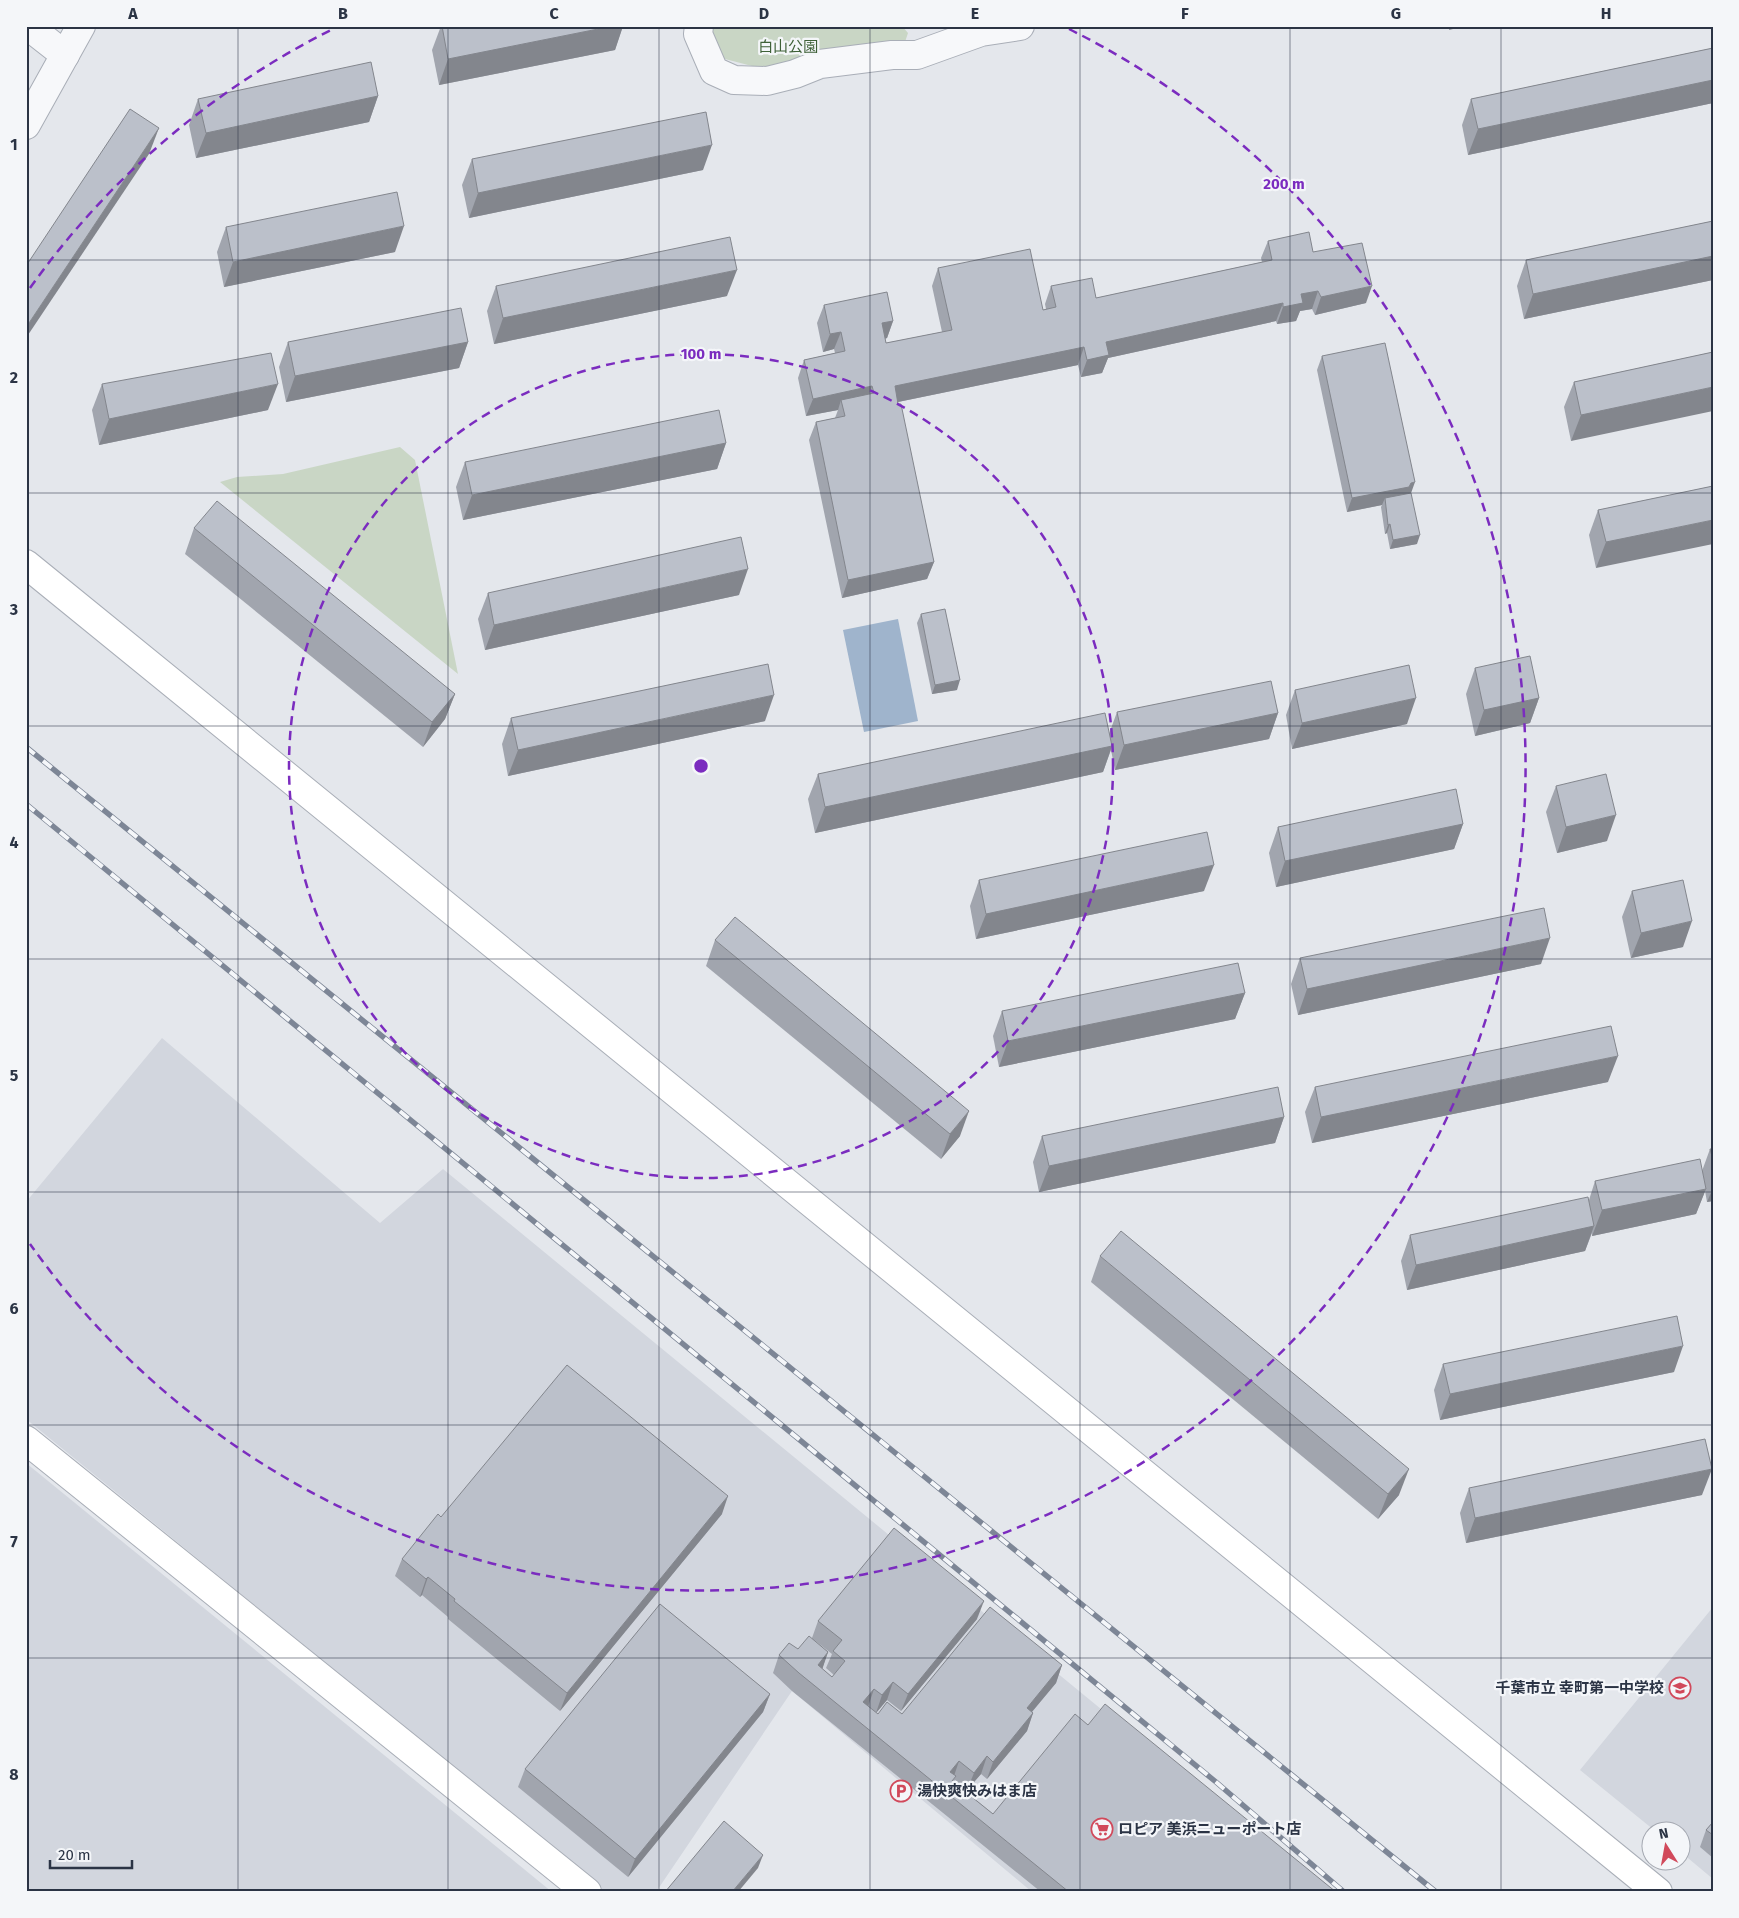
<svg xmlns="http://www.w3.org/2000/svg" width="1739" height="1918" viewBox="0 0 1739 1918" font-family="'Fira Sans','Noto Sans JP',sans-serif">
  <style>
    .built { fill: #d2d6de }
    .green { fill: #c9d6c5 }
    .water { fill: #9fb4cc }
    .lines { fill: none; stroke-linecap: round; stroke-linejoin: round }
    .street-casing { stroke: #a9aeb7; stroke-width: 30 }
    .secondary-casing { stroke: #a9aeb7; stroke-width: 30 }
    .street { stroke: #f7f8fa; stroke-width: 28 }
    .secondary { stroke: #fff; stroke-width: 28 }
    .rail-casing { stroke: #7d8696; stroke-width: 5.5 }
    .rail { stroke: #f4f6f9; stroke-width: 4; stroke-dasharray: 11; stroke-linecap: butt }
    .wall { fill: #a1a5ae; fill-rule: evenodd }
    .shaded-wall { fill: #83868d }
    .building { fill: #bbc0ca; stroke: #83868d }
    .grid { fill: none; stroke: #2b3445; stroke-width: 1; stroke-opacity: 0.55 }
    .ring { fill: none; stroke: #7b2cbf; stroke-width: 2.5; stroke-dasharray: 9 6 }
    .labels { text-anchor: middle; stroke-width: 4.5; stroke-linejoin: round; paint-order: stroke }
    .park-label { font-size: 15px; fill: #3f6138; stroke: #f4f6f9 }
    .poi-label { font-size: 15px; font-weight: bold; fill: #2b3445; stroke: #f4f6f9; text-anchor: start }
    .centre { fill: #7b2cbf; stroke: #f4f6f9; stroke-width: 2.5 }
    .ring-label { font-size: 15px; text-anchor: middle; font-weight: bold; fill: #7b2cbf; stroke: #f4f6f9; stroke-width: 4.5; stroke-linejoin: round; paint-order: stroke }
    .neatline { fill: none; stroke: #2b3445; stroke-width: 2 }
    .grid-label { font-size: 16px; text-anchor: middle; font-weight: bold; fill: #2b3445 }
  </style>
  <rect width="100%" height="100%" fill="#e4e7ec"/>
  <g class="built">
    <polygon points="162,1038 380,1223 443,1169 1324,1892 1032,1892 792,1691 656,1892 602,1892 279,1625 26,1419 26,1202"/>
    <polygon points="26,1463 552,1892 26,1892"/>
    <polygon points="1713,1607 1713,1879 1682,1853 1682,1830 1654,1830 1580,1770"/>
  </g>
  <g class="green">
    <polygon points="704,26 902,26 908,33 904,45 783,70 752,66 725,59 710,44"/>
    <polygon points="400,447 415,460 458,674 220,482 237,477 283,474"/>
  </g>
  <polygon class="water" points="898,619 918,721 864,732 843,630"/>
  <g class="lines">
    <g class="street-casing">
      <g id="street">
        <polyline points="28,26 65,55"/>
        <polyline points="699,26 698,34 714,71 734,80 767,81 795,74 820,64 892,55 917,55 981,32 1020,26"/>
        <polyline points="26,125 81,26"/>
      </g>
    </g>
    <g class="secondary-casing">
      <g id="secondary">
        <polyline points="26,564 1658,1892"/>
        <polyline points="26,1440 587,1892"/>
      </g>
    </g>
    <use href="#street" class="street"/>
    <use href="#secondary" class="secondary"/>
    <g class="rail-casing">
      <g id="rail">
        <polyline points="26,747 1436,1892"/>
        <polyline points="26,804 1216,1782 1344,1892"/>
      </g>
    </g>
    <use href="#rail" class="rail"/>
  </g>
  <g class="wall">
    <polygon points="441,26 623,26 615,50 439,85 432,50"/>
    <polygon points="1713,48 1713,103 1468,155 1462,125 1471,99"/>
    <polygon points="378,96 369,122 196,158 189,125 198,99"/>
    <polygon points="472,159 703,170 469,218 462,185"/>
    <polygon points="1713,221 1713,280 1524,319 1517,286 1526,260"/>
    <polygon points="226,227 395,252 224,287 217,252"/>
    <polygon points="1268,241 1313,252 1366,303 1315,315 1312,309 1300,311 1296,321 1277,324 1276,321 1108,358 1102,373 1081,377 1078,365 898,402 934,562 927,579 842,598 809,440 816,422 835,418 838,410 806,416 798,378 804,360 835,353 834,349 823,352 817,323 824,305 893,321 887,338 885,339 886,343 942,332 932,286 938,268 1043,310 1046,309 1045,304 1051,286 1096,298 1262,262 1261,258"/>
    <polygon points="496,286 727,296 494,344 487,311"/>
    <polygon points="288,342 468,342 459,368 286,402 279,367"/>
    <polygon points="1713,352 1571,441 1564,407 1574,382"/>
    <polygon points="1322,356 1411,494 1417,544 1390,549 1387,533 1385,534 1381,507 1382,505 1347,512 1317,370"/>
    <polygon points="102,384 268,410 99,445 92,410"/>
    <polygon points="726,443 717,469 463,520 456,487 465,462"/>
    <polygon points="1713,486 1596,568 1589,535 1598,510"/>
    <polygon points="194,528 455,694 445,719 423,747 185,554"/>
    <polygon points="488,593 739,595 485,650 478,619"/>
    <polygon points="921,614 957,690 932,694 917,623"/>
    <polygon points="1475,668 1539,698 1530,723 1475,736 1466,694"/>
    <polygon points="1295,690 1407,724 1292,749 1286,715"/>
    <polygon points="1117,712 1278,713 1269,739 1115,770 1111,750 1103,772 815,833 808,799 818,774 1109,734"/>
    <polygon points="511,718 765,721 508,776 502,744"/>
    <polygon points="1556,786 1607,841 1557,853 1546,812"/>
    <polygon points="1463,824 1454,849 1276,887 1269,853 1278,827"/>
    <polygon points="979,880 1204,891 976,939 970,906"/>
    <polygon points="1632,891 1683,947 1631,958 1622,917"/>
    <polygon points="715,940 960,1136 941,1159 706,966"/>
    <polygon points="1300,958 1541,964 1298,1015 1291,984"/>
    <polygon points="1245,993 1235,1019 999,1067 993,1036 1002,1011"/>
    <polygon points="1608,1082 1312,1143 1305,1112 1315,1087"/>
    <polygon points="1284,1117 1275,1143 1039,1192 1033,1162 1042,1136"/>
    <polygon points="1710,1149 1713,1149 1713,1201 1707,1202 1705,1191 1696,1214 1592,1236 1592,1233 1585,1251 1407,1290 1401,1261 1410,1235 1589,1200 1595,1181 1702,1171"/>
    <polygon points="1100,1256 1399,1495 1378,1519 1091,1282"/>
    <polygon points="1443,1364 1674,1372 1440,1420 1434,1390"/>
    <polygon points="1469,1488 1702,1495 1466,1543 1460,1513"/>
    <polygon points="722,1514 560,1711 448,1619 448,1617 422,1595 420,1597 395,1576 402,1559 441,1517"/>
    <path d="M977,1619l-76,92 -14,-11 -11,13 2,1h24l160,-49 -6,18 -24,29 1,1 -6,18 -40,48 -6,-5 -14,16 -12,-10 -1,2 39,32 95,-89 248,167h-295l-249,-201 -19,-18 6,-18 19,-6 14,-11 6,-17zM813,1639l19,15 -6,14 8,7 -2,2 -10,-8 6,-17z"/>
    <polygon points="770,1694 763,1712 628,1877 518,1787 525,1769"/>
    <polygon points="1713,1822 1713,1858 1700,1847 1706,1830"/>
  </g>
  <g class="shaded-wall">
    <polygon points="613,26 623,26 615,50 439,85 448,59"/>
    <polygon points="1450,26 1465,26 1449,30"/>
    <polygon points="1713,80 1713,103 1468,155 1478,129"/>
    <polygon points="378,96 369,122 196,158 206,133"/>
    <polygon points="159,128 149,154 26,338 27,326"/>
    <polygon points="712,145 703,170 469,218 478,193"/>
    <polygon points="404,226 395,252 224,287 233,262"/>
    <polygon points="1713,256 1713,280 1524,319 1533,294"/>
    <polygon points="737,270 727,296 494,344 503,318"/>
    <polygon points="1372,286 1366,303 1315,315 1321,297"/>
    <polygon points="1318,291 1312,309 1300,311 1296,321 1277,324 1283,307 1301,294"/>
    <polygon points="1283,303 1276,321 1108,358 1102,373 1081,377 1087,360 1106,342"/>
    <polygon points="893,321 887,338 875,341 882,323"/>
    <polygon points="841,332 834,349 823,352 830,334"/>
    <polygon points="468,342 459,368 286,402 295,376"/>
    <polygon points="1084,347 1078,365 888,404 895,386"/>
    <polygon points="278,384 268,410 99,445 109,419"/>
    <polygon points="872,386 866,403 841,400 838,410 806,416 813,399"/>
    <polygon points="1713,387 1713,411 1571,441 1581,415"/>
    <polygon points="726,443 717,469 463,520 472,495"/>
    <polygon points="1415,482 1410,496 1385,498 1382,505 1347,512 1352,498"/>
    <polygon points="1713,520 1713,544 1596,568 1606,542"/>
    <polygon points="1390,524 1387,533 1385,534 1388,525"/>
    <polygon points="1420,535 1417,544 1390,549 1393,540"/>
    <polygon points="934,562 927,579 842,598 848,580"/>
    <polygon points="748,569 739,595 485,650 494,625"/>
    <polygon points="960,680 957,690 932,694 935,685"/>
    <polygon points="455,694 445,719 423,747 432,722"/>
    <polygon points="774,695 765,721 508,776 518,750"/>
    <polygon points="1416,698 1407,724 1292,749 1302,723"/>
    <polygon points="1539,698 1530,723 1475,736 1484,710"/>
    <polygon points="1278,713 1269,739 1115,770 1124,745"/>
    <polygon points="1112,746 1103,772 815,833 825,807"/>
    <polygon points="1616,815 1607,841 1557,853 1566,827"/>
    <polygon points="1463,824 1454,849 1276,887 1285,861"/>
    <polygon points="1214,865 1204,891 976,939 986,914"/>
    <polygon points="1692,921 1683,947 1631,958 1641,933"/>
    <polygon points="1550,938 1541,964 1298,1015 1307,989"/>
    <polygon points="1245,993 1235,1019 999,1067 1008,1041"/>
    <polygon points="1618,1056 1608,1082 1312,1143 1321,1117"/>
    <polygon points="969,1111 960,1136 941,1159 950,1134"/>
    <polygon points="1284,1117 1275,1143 1039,1192 1049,1166"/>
    <polygon points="1713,1188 1713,1201 1707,1202"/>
    <polygon points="1706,1189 1696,1214 1592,1236 1602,1210"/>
    <polygon points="1594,1226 1585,1251 1407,1290 1416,1265"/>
    <polygon points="1683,1346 1674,1372 1440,1420 1450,1394"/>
    <polygon points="1409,1469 1399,1495 1378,1519 1388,1494"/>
    <polygon points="1712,1469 1702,1495 1466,1543 1475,1518"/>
    <polygon points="728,1496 722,1514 560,1711 567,1693"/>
    <polygon points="428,1577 422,1595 420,1597 426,1579"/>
    <polygon points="984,1601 977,1619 901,1711 908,1694"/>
    <polygon points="828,1652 822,1670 818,1665"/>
    <polygon points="1062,1665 1056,1683 1020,1726 1027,1708"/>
    <polygon points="893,1682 887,1700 876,1713 882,1695"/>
    <polygon points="874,1689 868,1707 863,1702"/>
    <polygon points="770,1694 763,1712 628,1877 635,1859"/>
    <polygon points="1033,1713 1027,1731 987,1779 993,1762"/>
    <polygon points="987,1756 981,1774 967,1790 974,1773"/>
    <polygon points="959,1761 953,1779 950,1772"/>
    <polygon points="763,1855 758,1868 738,1892 732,1892"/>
  </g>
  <g class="building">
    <polygon points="442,26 613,26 448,59"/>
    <polygon points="1713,48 1713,80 1478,129 1471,99"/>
    <polygon points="371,62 378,96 206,133 198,99"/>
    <polygon points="130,109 159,128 27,326 26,266"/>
    <polygon points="706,112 712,145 478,193 472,159"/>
    <polygon points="397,192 404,226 233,262 226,227"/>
    <polygon points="1713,221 1713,256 1533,294 1526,260"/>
    <polygon points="1309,232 1313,252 1362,243 1372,286 1321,297 1318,291 1301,294 1303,303 1283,307 1283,303 1106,342 1109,355 1087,360 1084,347 895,386 898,404 901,404 934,562 848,580 816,422 845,416 841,400 874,393 872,386 813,399 804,360 845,351 841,332 830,334 824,305 887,292 893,321 882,323 886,343 952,330 938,268 1030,249 1043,310 1056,307 1051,286 1092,278 1096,298 1272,260 1268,241"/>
    <polygon points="730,237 737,270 503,318 496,286"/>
    <polygon points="461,308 468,342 295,376 288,342"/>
    <polygon points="1385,343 1415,482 1411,483 1409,487 1352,498 1322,356"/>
    <polygon points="1713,352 1713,387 1581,415 1574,382"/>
    <polygon points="271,353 278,384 109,419 102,384"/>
    <polygon points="719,410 726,443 472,495 465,462"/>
    <polygon points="1713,486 1713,520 1606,542 1598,510"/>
    <polygon points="1411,493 1420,535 1393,540 1390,524 1388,525 1385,498"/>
    <polygon points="217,501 455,694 432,722 194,528"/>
    <polygon points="741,537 748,569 494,625 488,593"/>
    <polygon points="945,609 960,680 935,685 921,614"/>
    <polygon points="1530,656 1539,698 1484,710 1475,668"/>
    <polygon points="768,664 774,695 518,750 511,718"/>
    <polygon points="1409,665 1416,698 1302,723 1295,690"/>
    <polygon points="1271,681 1278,713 1124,745 1117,712"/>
    <polygon points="1105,713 1112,746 825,807 818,774"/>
    <polygon points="1606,774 1616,815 1566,827 1556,786"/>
    <polygon points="1456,789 1463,824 1285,861 1278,827"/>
    <polygon points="1207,832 1214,865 986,914 979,880"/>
    <polygon points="1683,880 1692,921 1641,933 1632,891"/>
    <polygon points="1544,908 1550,938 1307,989 1300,958"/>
    <polygon points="735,917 969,1111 950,1134 715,940"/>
    <polygon points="1238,963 1245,993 1008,1041 1002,1011"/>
    <polygon points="1611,1026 1618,1056 1321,1117 1315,1087"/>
    <polygon points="1278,1087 1284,1117 1049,1166 1042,1136"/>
    <polygon points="1710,1149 1713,1149 1713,1160"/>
    <polygon points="1700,1159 1706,1189 1602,1210 1595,1181"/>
    <polygon points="1588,1197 1594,1226 1416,1265 1410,1235"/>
    <polygon points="1121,1231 1409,1469 1388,1494 1100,1256"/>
    <polygon points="1677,1316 1683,1346 1450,1394 1443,1364"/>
    <polygon points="567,1365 728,1496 567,1693 454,1601 455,1599 428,1577 426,1579 402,1559 438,1514 441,1517"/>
    <polygon points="1705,1439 1712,1469 1475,1518 1469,1488"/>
    <polygon points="894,1528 984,1601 908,1694 893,1682 882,1695 874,1689 863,1702 878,1714 887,1702 902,1714 990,1607 1062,1665 1027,1708 1033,1713 993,1762 987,1756 974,1773 959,1761 950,1772 956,1776 952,1781 993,1814 1075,1714 1088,1725 1105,1704 1336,1892 1069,1892 799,1673 779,1655 789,1643 798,1649 809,1636 828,1652 818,1665 832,1677 845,1661 833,1651 842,1640 818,1621"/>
    <polygon points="660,1604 770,1694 635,1859 525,1769"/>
    <polygon points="724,1821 763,1855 732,1892 665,1892"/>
    <polygon points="1713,1822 1713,1835 1706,1830"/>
  </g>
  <path class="grid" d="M238,26v1866M448,26v1866M659,26v1866M870,26v1866M1080,26v1866M1290,26v1866M1501,26v1866M26,260h1687M26,493h1687M26,726h1687M26,959h1687M26,1192h1687M26,1425h1687M26,1658h1687"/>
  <g class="ring">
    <circle cx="701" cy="766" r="412"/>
    <path d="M30 288A824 824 0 0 1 333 29M1069 29A824 824 0 1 1 30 1244"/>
  </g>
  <defs>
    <g id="school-ring" transform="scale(1.125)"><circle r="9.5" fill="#f4f6f9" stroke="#d1495b" stroke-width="1.5"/><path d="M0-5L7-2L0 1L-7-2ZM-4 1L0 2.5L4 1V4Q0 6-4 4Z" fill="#d1495b"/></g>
    <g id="parking-ring" transform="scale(1.125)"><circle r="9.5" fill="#f4f6f9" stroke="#d1495b" stroke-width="1.5"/><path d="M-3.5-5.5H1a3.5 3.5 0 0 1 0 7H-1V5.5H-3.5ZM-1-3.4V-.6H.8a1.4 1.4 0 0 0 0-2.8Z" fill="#d1495b"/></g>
    <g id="supermarket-ring" transform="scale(1.125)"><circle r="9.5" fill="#f4f6f9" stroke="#d1495b" stroke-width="1.5"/><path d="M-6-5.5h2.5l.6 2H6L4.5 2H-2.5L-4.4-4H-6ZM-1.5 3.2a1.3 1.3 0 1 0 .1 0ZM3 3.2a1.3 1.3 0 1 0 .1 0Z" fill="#d1495b"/></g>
  </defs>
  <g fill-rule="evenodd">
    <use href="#school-ring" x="1680" y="1688"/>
    <use href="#parking-ring" x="901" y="1791"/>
    <use href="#supermarket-ring" x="1102" y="1829"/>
  </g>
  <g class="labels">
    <g class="park-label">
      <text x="788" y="52">白山公園</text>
    </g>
    <g class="poi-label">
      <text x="1664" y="1693" text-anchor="end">千葉市立 幸町第一中学校</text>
      <text x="917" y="1796">湯快爽快みはま店</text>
      <text x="1118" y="1834">ロピア 美浜ニューポート店</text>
    </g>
  </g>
  <circle cx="701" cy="766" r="8" class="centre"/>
  <g class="ring-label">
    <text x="1284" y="189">200 m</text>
    <text x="701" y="359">100 m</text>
  </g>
  <rect width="1739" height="1918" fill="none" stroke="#f4f6f9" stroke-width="55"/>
  <g transform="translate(1666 1846) rotate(349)"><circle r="24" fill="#f4f6f9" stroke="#a4a8b1"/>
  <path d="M0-4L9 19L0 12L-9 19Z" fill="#d1495b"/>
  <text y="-8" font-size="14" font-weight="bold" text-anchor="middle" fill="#2b3445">N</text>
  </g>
  <path d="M50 1860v8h82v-8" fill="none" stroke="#2b3445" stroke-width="2.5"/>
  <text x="58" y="1860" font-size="15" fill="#2b3445" stroke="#f4f6f9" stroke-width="4" paint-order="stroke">20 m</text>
  <rect x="28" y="28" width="1684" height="1862" class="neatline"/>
  <g class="grid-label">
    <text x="133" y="19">A</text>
    <text x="343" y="19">B</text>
    <text x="554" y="19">C</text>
    <text x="764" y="19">D</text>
    <text x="975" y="19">E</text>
    <text x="1185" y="19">F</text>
    <text x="1396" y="19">G</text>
    <text x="1606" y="19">H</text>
    <text x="14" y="150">1</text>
    <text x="14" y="383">2</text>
    <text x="14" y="615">3</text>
    <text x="14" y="848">4</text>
    <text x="14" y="1081">5</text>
    <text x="14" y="1314">6</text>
    <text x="14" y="1547">7</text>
    <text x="14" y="1780">8</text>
  </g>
</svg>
